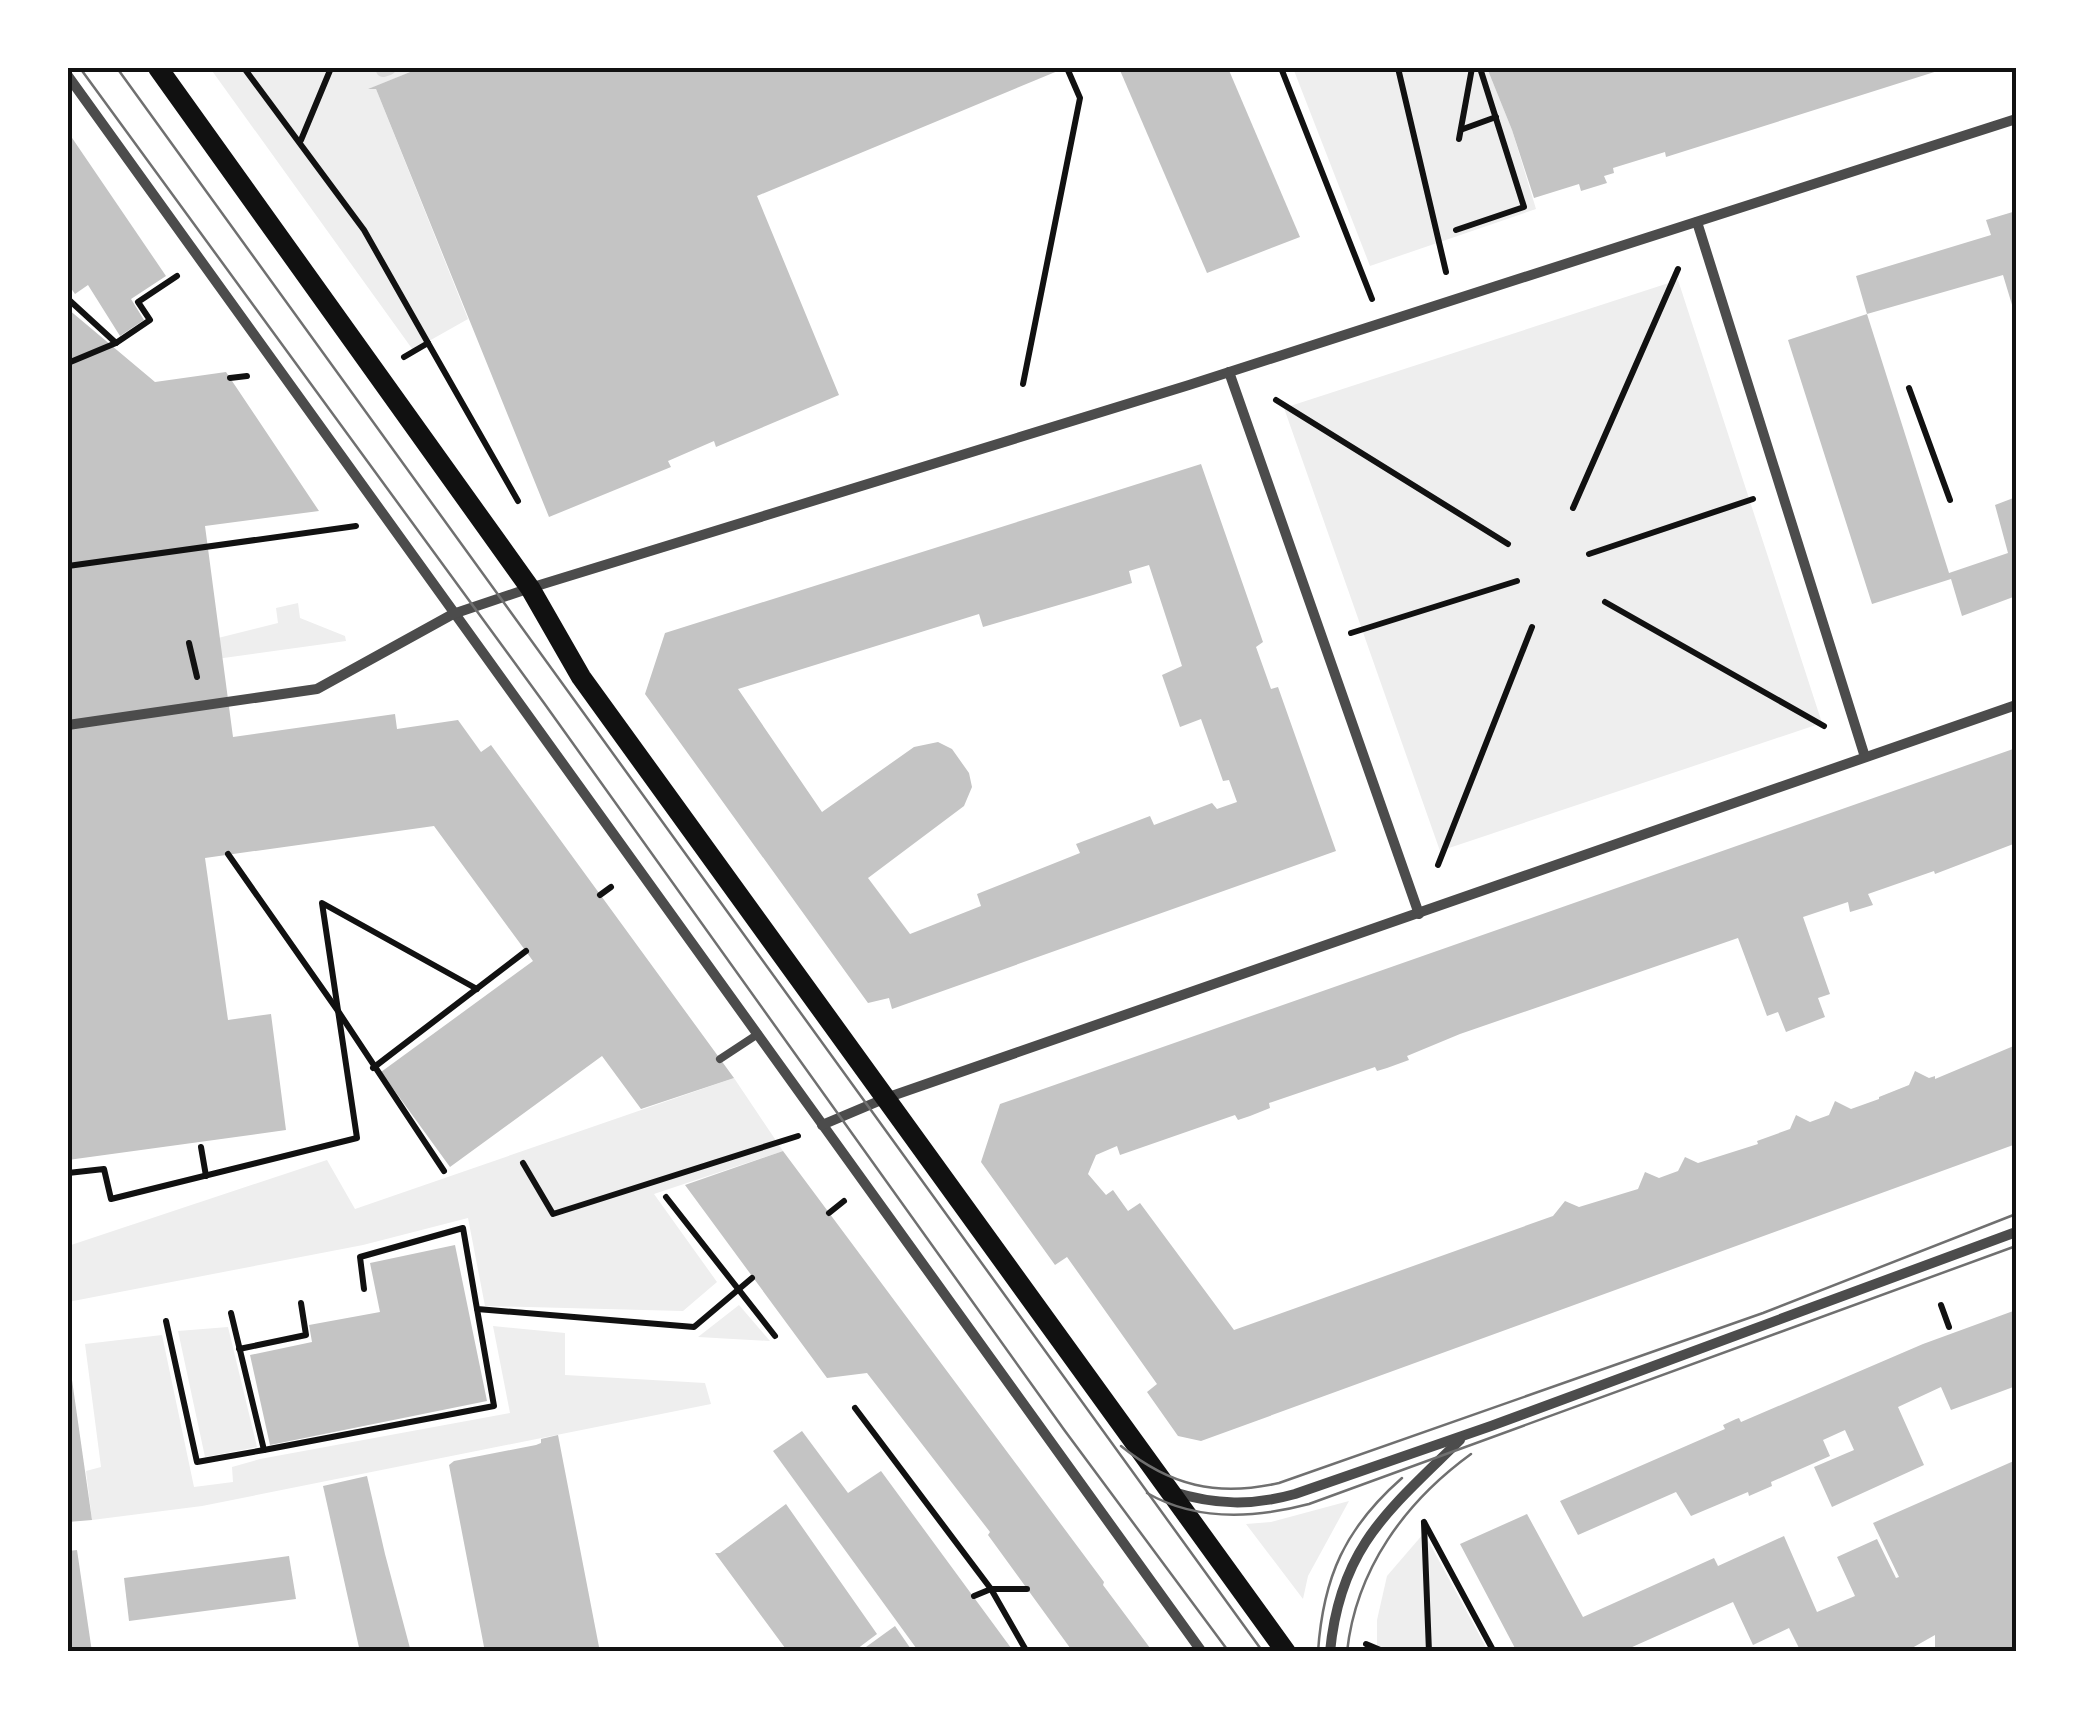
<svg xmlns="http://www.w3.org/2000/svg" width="2084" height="1719" viewBox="0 0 2084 1719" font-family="Inter,sans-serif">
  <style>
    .green { fill: #eee }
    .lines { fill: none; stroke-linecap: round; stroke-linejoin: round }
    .stream { stroke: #d9d9d9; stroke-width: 14 }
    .building { fill: #c4c4c4; fill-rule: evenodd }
    .path { stroke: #111; stroke-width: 6 }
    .service { stroke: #4c4c4c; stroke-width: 8 }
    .minor { stroke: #4c4c4c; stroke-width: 10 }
    .secondary { stroke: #111; stroke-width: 20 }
    .tram { stroke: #707070; stroke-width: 2.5 }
    .neatline { fill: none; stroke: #111; stroke-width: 4 }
  </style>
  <rect width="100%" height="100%" fill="#fff"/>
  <g class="green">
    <polygon points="210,68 420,68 371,88 376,89 468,319 413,350"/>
    <polygon points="1293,68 1487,68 1512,130 1536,209 1370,266"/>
    <polygon points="1678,280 1822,723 1440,851 1284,408"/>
    <polygon points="298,603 300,618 345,636 346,641 209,660 206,641 278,623 276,608"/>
    <polygon points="734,1078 783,1151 654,1194 717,1282 683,1311 485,1306 468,1218 363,1245 68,1302 68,1246 327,1160 355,1209"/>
    <polygon points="739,1305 770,1341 698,1337"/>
    <polygon points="493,1326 565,1333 565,1375 705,1383 711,1404 202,1506 92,1520 86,1471 101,1467 85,1344 162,1335 194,1487 233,1482 232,1467 260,1459 510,1413"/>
    <polygon points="228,1327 257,1447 205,1457 178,1331"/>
    <polygon points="1349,1501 1308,1576 1303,1599 1246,1524 1271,1522"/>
    <polygon points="1424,1533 1488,1651 1377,1652 1377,1620 1387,1576"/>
  </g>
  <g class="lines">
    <polyline class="stream" points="383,70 389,68"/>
  </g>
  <g class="building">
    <polygon points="420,68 1065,68 757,196 839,395 716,447 714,441 668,461 671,467 549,517 376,89 368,89"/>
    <polygon points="1119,68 1228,68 1300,237 1207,273"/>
    <polygon points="1487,68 1947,68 1666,157 1665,152 1613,168 1614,173 1604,176 1607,183 1581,191 1579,184 1534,198 1512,130"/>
    <polygon points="68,132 166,276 131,299 144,320 120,336 88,285 75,294 68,284"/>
    <polygon points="2016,211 2016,318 2003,275 1867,314 1949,573 2008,553 1995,505 2016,497 2016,596 1962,616 1951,579 1872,604 1788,340 1867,314 1856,276 1991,235 1986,220"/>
    <polygon points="68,309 155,382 226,372 319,511 205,526 233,737 395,714 397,729 458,720 481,752 491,745 734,1078 641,1109 602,1056 450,1167 381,1072 533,961 434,826 205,858 228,1020 271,1014 286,1130 68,1160"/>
    <path d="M1201,464l62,178 -7,5 15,42 7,-2 58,164 -444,158 -3,-11 -21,5 -223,-309 20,-61zM1149,565l33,101 -20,9 18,52 21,-8 22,62 6,-1 8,22 -20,7 -5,-6 -58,22 -4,-9 -74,28 4,9 -103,41 4,12 -71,28 -42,-56 96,-72 8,-19 -3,-14 -17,-24 -14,-7 -24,5 -92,65 -84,-123 241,-75 4,13 110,-32 39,-12 -3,-12z"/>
    <polygon points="2016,748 2016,843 1935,874 1934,871 1868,894 1873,905 1850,912 1848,902 1803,917 1830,994 1818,998 1825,1017 1786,1032 1778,1012 1767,1016 1738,938 1460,1034 1407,1056 1409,1060 1387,1068 1377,1071 1375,1067 1269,1103 1270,1108 1250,1116 1238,1120 1235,1115 1120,1155 1117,1146 1096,1155 1088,1174 1106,1195 1113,1190 1128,1211 1140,1203 1234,1330 1553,1216 1565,1201 1579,1207 1638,1189 1645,1172 1659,1178 1678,1171 1685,1157 1698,1163 1758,1144 1757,1141 1790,1129 1796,1115 1810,1122 1829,1115 1835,1101 1851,1109 1879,1099 1879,1097 1909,1085 1915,1071 1929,1078 1935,1076 1935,1079 2016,1045 2016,1144 1201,1441 1178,1436 1147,1392 1157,1384 1089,1288 1067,1257 1055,1265 981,1162 1000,1104"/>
    <polygon points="783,1151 1104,1582 1103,1585 1153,1652 1073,1652 988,1535 990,1532 867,1373 827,1378 685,1185"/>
    <polygon points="455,1245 487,1401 270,1445 250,1355 312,1342 309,1325 380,1312 370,1263"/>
    <polygon points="2016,1310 2016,1386 1951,1410 1941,1387 1898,1407 1924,1465 1832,1507 1814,1467 1854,1450 1845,1430 1823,1440 1830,1456 1771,1482 1772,1486 1749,1496 1748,1492 1691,1516 1676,1492 1578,1535 1560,1501 1725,1429 1723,1425 1736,1419 1739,1418 1741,1422 1923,1344"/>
    <polygon points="68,1352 92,1520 68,1522"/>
    <polygon points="802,1431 848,1493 881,1471 1014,1652 919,1652 773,1451"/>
    <polygon points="558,1435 600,1652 485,1652 449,1465 454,1461 536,1445 541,1443 541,1439"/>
    <polygon points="2016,1460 2016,1652 1935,1652 1935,1635 1905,1652 1801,1652 1789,1628 1753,1645 1733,1602 1621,1652 1517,1652 1460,1544 1527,1514 1583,1617 1714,1558 1718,1566 1784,1536 1817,1612 1855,1596 1837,1557 1877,1539 1896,1578 1899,1577 1873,1523"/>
    <polygon points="367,1476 385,1554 411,1652 360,1652 354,1625 323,1486"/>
    <polygon points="786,1504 877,1634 853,1652 788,1652 715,1553 720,1553"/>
    <polygon points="77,1550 92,1652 68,1652 68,1551"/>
    <polygon points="289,1556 296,1599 129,1621 124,1578"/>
    <polygon points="895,1626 913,1652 869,1652 866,1647"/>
  </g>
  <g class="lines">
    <g class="path">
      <polyline points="244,68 364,230 428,343"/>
      <polyline points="1281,68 1372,299"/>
      <polyline points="1398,68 1446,272"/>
      <polyline points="1463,129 1496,117"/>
      <polyline points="1459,139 1472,68"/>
      <polyline points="301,140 331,68"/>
      <polyline points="1456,230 1524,207 1480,68"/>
      <polyline points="68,299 116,343 150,320 138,302 177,276"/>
      <polyline points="404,357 428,343 518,501"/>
      <polyline points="68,363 116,343"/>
      <polyline points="230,378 247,376"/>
      <polyline points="1023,384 1080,98 1067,68"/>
      <polyline points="1909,388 1950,500"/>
      <polyline points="1276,400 1508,544"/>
      <polyline points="1573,508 1678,269"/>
      <polyline points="1589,554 1753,499"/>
      <polyline points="68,566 356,526"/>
      <polyline points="1605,602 1824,726"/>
      <polyline points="1351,633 1517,581"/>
      <polyline points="189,643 197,677"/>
      <polyline points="228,854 338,1011 444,1171"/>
      <polyline points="1438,865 1532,627"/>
      <polyline points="600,895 611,887"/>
      <polyline points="373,1068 526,951"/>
      <polyline points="201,1147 206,1176"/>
      <polyline points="523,1163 553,1214 798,1136"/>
      <polyline points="68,1173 104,1169 111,1199 357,1138 322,903 477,989"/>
      <polyline points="666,1197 775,1336"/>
      <polyline points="829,1213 844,1201"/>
      <polyline points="364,1289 360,1257 463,1228 477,1309 694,1327 752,1278"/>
      <polyline points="1941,1305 1949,1327"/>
      <polyline points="231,1313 264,1450 494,1406 477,1309"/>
      <polyline points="166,1321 197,1462 264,1450"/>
      <polyline points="239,1349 306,1335 301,1303"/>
      <polyline points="855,1408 991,1589 1027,1652"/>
      <polyline points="1424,1522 1494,1652"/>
      <polyline points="1424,1523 1429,1652"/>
      <polyline points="974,1596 991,1589 1027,1589"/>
      <polyline points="1366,1644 1385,1652"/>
    </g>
    <polyline class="service" points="720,1059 758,1034"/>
    <g class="minor">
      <polyline points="68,76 1202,1652"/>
      <polyline points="1697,222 1865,757"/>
      <polyline points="1229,372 1419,914"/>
      <polyline points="68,725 317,689 453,614 530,588 1189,385 2016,119"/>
      <polyline points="822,1125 886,1098 2016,705"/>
      <path d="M1173,1492c43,13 79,14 122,2l196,-68 525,-194"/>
      <path d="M1330,1652c10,-106 60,-143 130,-212"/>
    </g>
    <polyline class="secondary" points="158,68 530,588 581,677 1286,1652"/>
    <g class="tram">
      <polyline points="80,68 544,703 1065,1431 1229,1652"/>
      <polyline points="117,68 1263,1652"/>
      <path d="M1121,1446c49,40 96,51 158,37l484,-170 253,-99"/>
      <path d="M1147,1493c50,29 109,25 162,11l707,-258"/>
      <path d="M1318,1652c5,-75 27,-124 84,-174"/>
      <path d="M1347,1652c9,-83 58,-150 124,-198"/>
    </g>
  </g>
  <rect width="2084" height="1719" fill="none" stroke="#ffffff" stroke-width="140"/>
  <rect x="70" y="70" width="1944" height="1579" class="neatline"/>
</svg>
